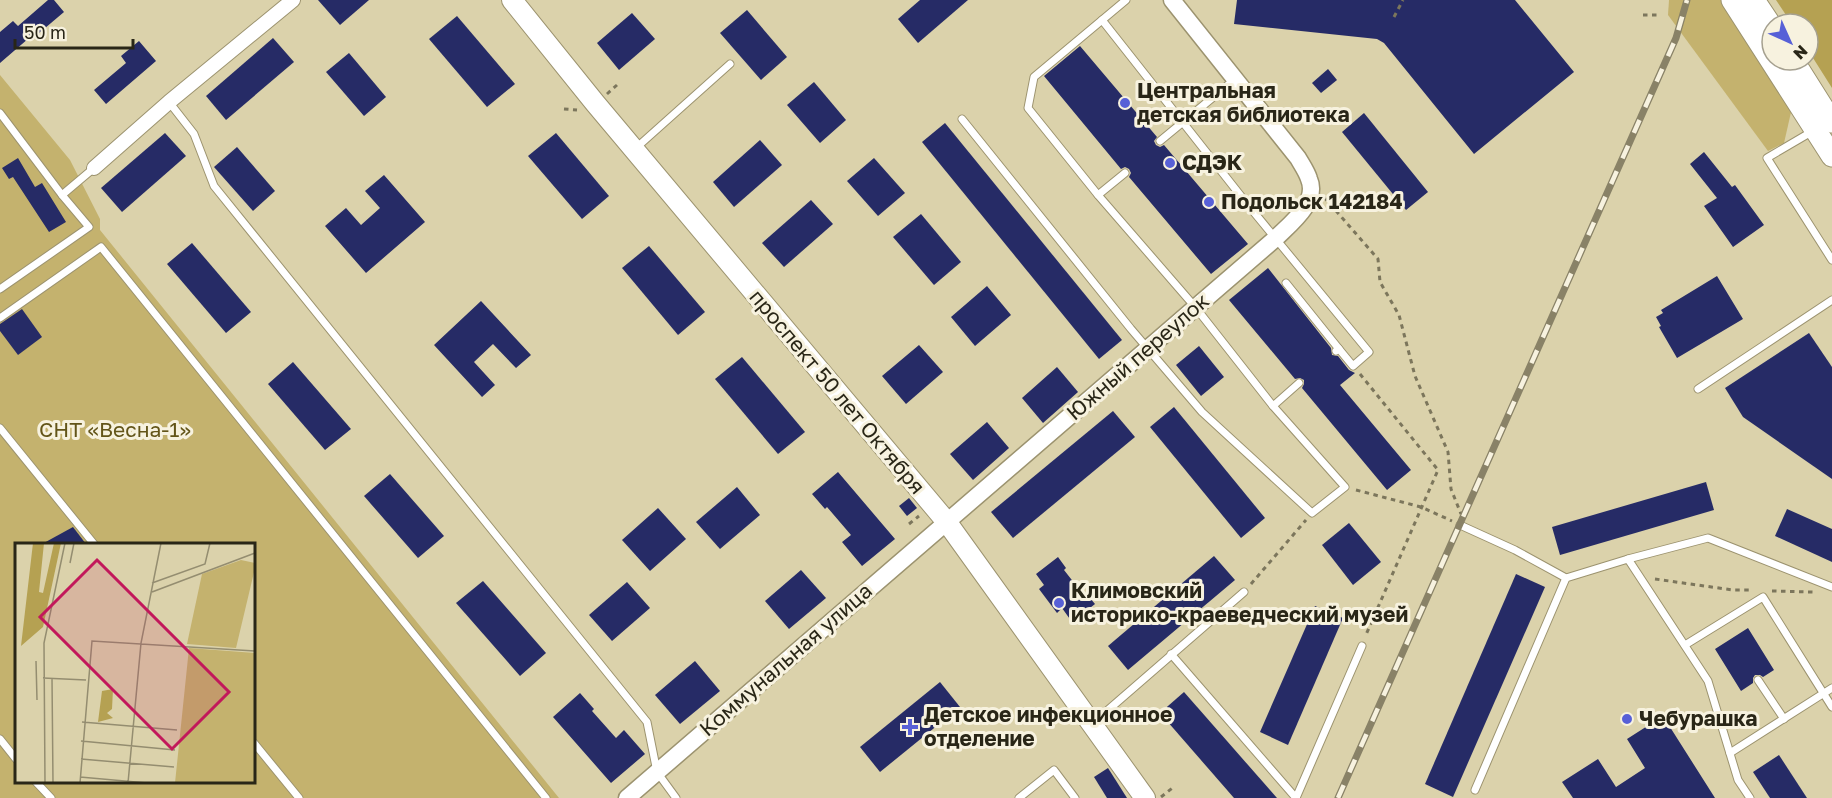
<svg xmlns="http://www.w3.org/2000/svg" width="1832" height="798" viewBox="0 0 1832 798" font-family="'Golos Text',sans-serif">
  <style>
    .green { fill: #c4b26e; fill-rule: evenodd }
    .forest { fill: #b5a152 }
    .building { fill: #262b66 }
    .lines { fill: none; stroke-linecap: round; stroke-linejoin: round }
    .service-casing { stroke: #9c936f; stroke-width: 9 }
    .minor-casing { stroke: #9c936f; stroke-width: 16 }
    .tertiary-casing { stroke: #9c936f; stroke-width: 19 }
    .secondary-casing { stroke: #9c936f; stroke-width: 22 }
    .primary-casing { stroke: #9c936f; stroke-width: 23 }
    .path { stroke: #7c765c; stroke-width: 3; stroke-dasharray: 4.5 4.5; stroke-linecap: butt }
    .service { stroke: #fff; stroke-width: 7 }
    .minor { stroke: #fff; stroke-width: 14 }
    .tertiary { stroke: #fff; stroke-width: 16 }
    .secondary { stroke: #fff; stroke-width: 20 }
    .primary { stroke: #fff; stroke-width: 21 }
    .rail-casing { stroke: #898267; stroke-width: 7 }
    .rail { stroke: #f7f2df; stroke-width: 4.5; stroke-dasharray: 14; stroke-linecap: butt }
    .poi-dot { fill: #5760d7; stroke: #f7f2df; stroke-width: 2 }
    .labels { text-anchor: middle; stroke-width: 6; stroke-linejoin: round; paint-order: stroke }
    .poi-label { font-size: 21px; font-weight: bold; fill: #292617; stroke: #f7f2df; text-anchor: start }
    .street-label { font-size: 21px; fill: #292617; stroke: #f7f2df }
    .park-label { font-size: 21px; fill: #635519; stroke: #f7f2df }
    .inset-road { fill: none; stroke: #948d70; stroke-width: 1.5 }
    .view { fill: #c2185b; fill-opacity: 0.15; stroke: #c2185b; stroke-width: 3 }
    .inset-edge { fill: none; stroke: #292617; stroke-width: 3 }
  </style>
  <rect width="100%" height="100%" fill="#dbd2ab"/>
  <g class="green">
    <polygon points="1669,0 1726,0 1792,108 1784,143 1768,151 1668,15"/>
    <path d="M0,75l70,85 30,59v11l459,568h-559zM16,544h238v238h-238z"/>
  </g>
  <polygon class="forest" points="1776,0 1832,0 1832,88 1808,50 1808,24 1792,24"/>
  <g class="building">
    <polygon points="48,0 54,0 64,12 38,34 36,32 0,63 0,32 13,21 18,26"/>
    <polygon points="318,0 369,0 340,25"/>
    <polygon points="920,0 968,0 918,43 898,19"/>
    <polygon points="1237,0 1515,0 1574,72 1474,154 1384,43 1377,39 1234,24"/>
    <polygon points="747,10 787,57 761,80 720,33"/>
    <polygon points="632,13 655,39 619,70 597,43"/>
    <polygon points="457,16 515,84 487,107 429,39"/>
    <polygon points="273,38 294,62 226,120 206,96"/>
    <polygon points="139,41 156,61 106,104 94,90 126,63 121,56"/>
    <polygon points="1080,46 1157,137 1154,141 1156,145 1160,147 1164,145 1248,244 1211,274 1129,177 1131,173 1129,169 1125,167 1121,169 1044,76"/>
    <polygon points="349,53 386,97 364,116 326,72"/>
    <polygon points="1328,69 1337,80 1321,93 1312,83"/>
    <polygon points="814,82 846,120 820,143 787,105"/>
    <polygon points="1364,113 1428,192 1406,210 1342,132"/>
    <polygon points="945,123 1122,340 1099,359 922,142"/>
    <polygon points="165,133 186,156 122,212 101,188"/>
    <polygon points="556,133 609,196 582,219 528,156"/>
    <polygon points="760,140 782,165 734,207 713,182"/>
    <polygon points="237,147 275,191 253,211 214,167"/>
    <polygon points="1704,152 1732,187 1735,185 1764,225 1733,247 1704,206 1717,198 1690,164"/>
    <polygon points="18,158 35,187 42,183 66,222 49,232 13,177 9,179 2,168"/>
    <polygon points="874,158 905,193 878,216 847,181"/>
    <polygon points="384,175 425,222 366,273 325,226 346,208 361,225 380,208 365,191"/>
    <polygon points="811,200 833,224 784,267 762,243"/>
    <polygon points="921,214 961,262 934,285 893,237"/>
    <polygon points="192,243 251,312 226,333 167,264"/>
    <polygon points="649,246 705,312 678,335 622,268"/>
    <polygon points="1268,268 1331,348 1332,355 1338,356 1349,370 1355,373 1340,385 1411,470 1387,490 1302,388 1304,384 1304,380 1300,378 1295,379 1229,300"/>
    <polygon points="1717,276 1743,319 1677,358 1659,327 1661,326 1656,317 1663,313 1661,310"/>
    <polygon points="987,286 1011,315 975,346 951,317"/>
    <polygon points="481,301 531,355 516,368 493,344 474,362 495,385 482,397 434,345"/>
    <polygon points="22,309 42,337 18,355 0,331 0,324"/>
    <polygon points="1809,333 1832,367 1832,479 1743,417 1725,388"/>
    <polygon points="919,345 943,372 906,404 882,376"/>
    <polygon points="1199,346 1224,377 1201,396 1176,365"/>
    <polygon points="742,357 805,432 778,454 715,379"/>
    <polygon points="293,362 351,429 325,450 268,384"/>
    <polygon points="1057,367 1078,392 1043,423 1022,398"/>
    <polygon points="1174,407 1265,518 1241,538 1150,427"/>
    <polygon points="1113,411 1135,437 1013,538 991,512"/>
    <polygon points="987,422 1009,448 973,480 950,454"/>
    <polygon points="838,472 895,539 862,566 842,542 851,535 827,507 825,509 812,494"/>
    <polygon points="390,474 444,536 418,558 364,496"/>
    <polygon points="1706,482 1714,510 1560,555 1552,527"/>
    <polygon points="737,487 760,515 720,549 696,522"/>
    <polygon points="909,498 917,508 907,516 899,506"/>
    <polygon points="658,508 686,539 650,571 622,540"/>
    <polygon points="1787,509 1832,529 1832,562 1775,536"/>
    <polygon points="1349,523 1381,562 1353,585 1322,545"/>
    <polygon points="73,527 86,544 42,544"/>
    <polygon points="1214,556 1235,580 1128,670 1108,646"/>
    <polygon points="1058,557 1066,568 1064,570 1082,593 1084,591 1095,604 1072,622 1062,608 1057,613 1039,589 1044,585 1036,574"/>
    <polygon points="801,570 826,598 789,629 765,601"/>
    <polygon points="1516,574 1545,587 1453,797 1425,784"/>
    <polygon points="483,581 546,653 520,676 456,603"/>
    <polygon points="627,582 650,608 612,641 589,615"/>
    <polygon points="1315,606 1343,618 1288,745 1260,732"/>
    <polygon points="1748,628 1774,670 1763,677 1760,675 1755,675 1753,678 1753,683 1741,691 1715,649"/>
    <polygon points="695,661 720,691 680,724 655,695"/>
    <polygon points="940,682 960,707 880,772 860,747"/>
    <polygon points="1184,692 1277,798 1234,798 1160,713"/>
    <polygon points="580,693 594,709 592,711 616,738 624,730 645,754 611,783 553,717"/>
    <polygon points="1663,716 1715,798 1573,798 1562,782 1598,759 1616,787 1645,768 1627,739"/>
    <polygon points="1779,755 1807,798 1770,798 1753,772"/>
    <polygon points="1108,768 1127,798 1107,798 1094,777"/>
  </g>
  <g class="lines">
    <g class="service-casing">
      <g id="service">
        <polyline points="1102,20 1248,205 1369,352 1353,366 1339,349 1336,351"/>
        <polyline points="169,102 194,134 214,186 647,722 657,772 676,798"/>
        <polyline points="0,113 62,195 89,227 0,289"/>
        <polyline points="962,119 1131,329 1202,412 1312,513 1345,487 1273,406 1196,308 1098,195 1028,108 1034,77 1126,0"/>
        <polyline points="1813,131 1767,158 1832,260"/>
        <polyline points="1160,141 1234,80"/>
        <polyline points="636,148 730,64"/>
        <polyline points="62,195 94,168"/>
        <polyline points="1098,195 1125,173"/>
        <polyline points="1286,283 1339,349"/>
        <polyline points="0,318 101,247 546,798"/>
        <polyline points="1698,389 1832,300"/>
        <polyline points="1273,406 1299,383"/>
        <polyline points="0,428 94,544"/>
        <polyline points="1460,525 1515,550 1566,578"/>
        <polyline points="1628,559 1708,538 1832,587"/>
        <polyline points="1685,645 1763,597 1832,707"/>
        <polyline points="1171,654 1296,798"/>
        <polyline points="1758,680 1784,719"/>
        <polyline points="1093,723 1244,592"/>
        <polyline points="0,739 16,759"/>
        <polyline points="254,743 299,798"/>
        <polyline points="1730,753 1832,688"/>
        <polyline points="36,782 51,798"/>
        <polyline points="1475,790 1566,578 1628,559 1708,681 1738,780 1750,798"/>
        <polyline points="1019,798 1054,770 1075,798"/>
        <polyline points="1296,798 1362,646"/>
      </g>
    </g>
    <g class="minor-casing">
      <polyline id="minor" points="94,168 169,102 293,0"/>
    </g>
    <g class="tertiary-casing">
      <path id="tertiary" d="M627,798l649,-560c14,-14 43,-36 33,-59 -2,-7 -7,-14 -11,-21l-126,-158"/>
    </g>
    <g class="secondary-casing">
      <polyline id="secondary" points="512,0 595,103 946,521 1145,798"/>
    </g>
    <g class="primary-casing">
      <g id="primary">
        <polyline points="1732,0 1832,156"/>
        <polyline points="1754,0 1772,27"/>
        <polyline points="1793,60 1832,122"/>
      </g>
    </g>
    <g class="path">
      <polyline points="1643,15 1660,15"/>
      <polyline points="1394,17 1403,0"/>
      <polyline points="607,94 617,85"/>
      <polyline points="564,109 577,110"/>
      <polyline points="1324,197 1378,259 1380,282 1399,315 1415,376 1448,452 1451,489 1461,514"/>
      <polyline points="1360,374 1438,470 1365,637"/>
      <polyline points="1356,490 1421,507 1452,521"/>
      <polyline points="909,524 919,516"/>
      <polyline points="1655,579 1733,590 1753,590"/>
      <polyline points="1251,584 1306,520"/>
      <polyline points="1772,591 1813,592"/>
      <polyline points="1161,797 1175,786"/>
    </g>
    <use href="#service" class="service"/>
    <use href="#minor" class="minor"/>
    <use href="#tertiary" class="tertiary"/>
    <use href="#secondary" class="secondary"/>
    <use href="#primary" class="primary"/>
    <g class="rail-casing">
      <polyline id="rail" points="1338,798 1676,38 1687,0"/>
    </g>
    <use href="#rail" class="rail"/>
  </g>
  <g class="poi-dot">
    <circle cx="1125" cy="103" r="6"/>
    <circle cx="1170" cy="163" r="6"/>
    <circle cx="1209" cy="202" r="6"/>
    <circle cx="1059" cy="603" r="6"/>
    <circle cx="1627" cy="719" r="6"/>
    <path d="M907 718h6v6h6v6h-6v6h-6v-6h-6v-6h6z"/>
  </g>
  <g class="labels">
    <g class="poi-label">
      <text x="1137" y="98">Центральная<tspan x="1137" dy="24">детская библиотека</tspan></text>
      <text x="1182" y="170">СДЭК</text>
      <text x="1221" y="209">Подольск 142184</text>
      <text x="1071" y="598">Климовский<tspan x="1071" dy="24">историко-краеведческий музей</tspan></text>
      <text x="924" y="722">Детское инфекционное<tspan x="924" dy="24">отделение</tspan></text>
      <text x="1639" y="726">Чебурашка</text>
    </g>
    <g class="street-label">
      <text transform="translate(1138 357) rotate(-41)" y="7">Южный переулок</text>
      <text transform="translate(837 392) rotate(50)" y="7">проспект 50 лет Октября</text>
      <text transform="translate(786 660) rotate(-41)" y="7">Коммунальная улица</text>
    </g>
    <g class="park-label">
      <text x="115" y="437">СНТ «Весна-1»</text>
    </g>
  </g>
  <g transform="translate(15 543)">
    <rect width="240" height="240" fill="#dbd2ab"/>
    <path d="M226,17l14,3v5l-19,80 -49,-4 15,-70zM174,105l66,5v130h-80z" fill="#c4b26e"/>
    <path d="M18,0h11l-5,49 4,1 11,-50h7l-18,84 -22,19zM98,146l-1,20 -5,4 6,5 -15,4 4,-31z" fill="#b5a152"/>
    <path class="inset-road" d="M55,20l4,-20M137,40l53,-19 5,-21M137,49l103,-39M21,118l1,39M28,135l43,2M37,135l1,105M67,179l95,8M66,198l94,9M66,216l93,8M65,234l67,6M30,240l-1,-140 21,-100M65,240l12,-142 163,10M113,240l13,-140 20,-100"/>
    <path class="view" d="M82,17l132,132 -57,57 -132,-132z"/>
    <rect width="240" height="240" class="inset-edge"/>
  </g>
  <g transform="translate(1790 42) rotate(135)"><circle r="28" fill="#f7f2df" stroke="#a5a08f" stroke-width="1.5"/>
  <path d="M0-4.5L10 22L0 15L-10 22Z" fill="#5760d7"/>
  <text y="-9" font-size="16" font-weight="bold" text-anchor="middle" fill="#292617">N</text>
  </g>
  <path d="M15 39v9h118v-9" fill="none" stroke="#292617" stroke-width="3"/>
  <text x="24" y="39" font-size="18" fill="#292617" stroke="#f7f2df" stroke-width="4.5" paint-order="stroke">50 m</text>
</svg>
